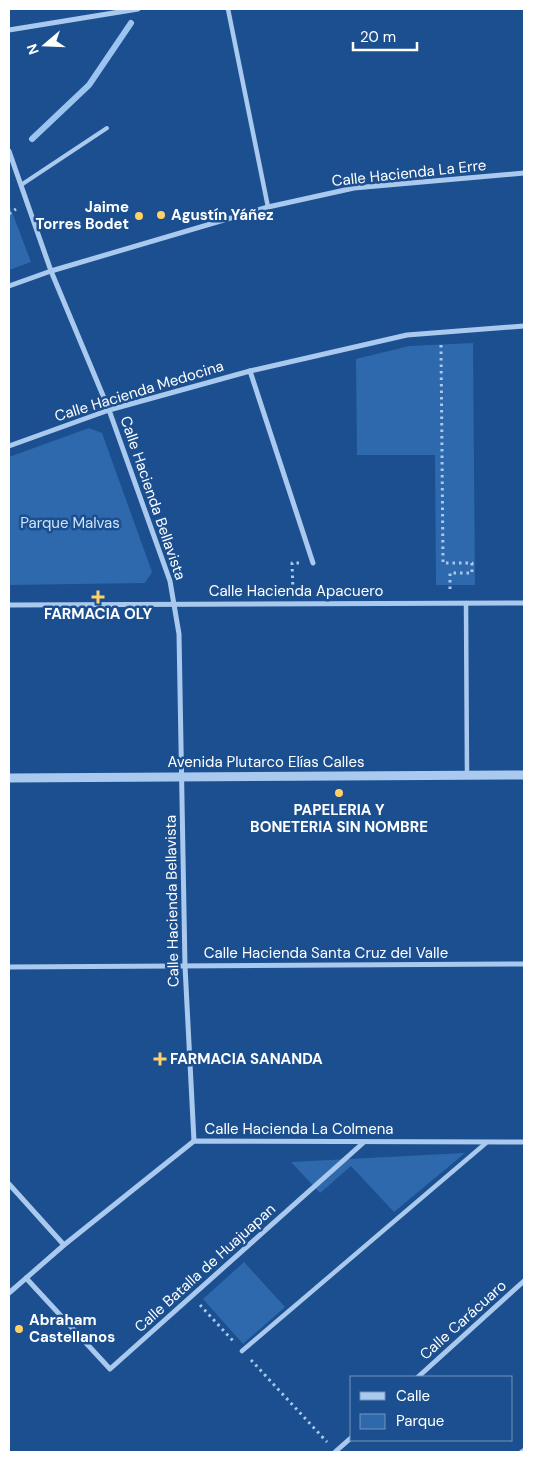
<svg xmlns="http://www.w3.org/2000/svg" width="533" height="1461" viewBox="0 0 533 1461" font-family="'DM Sans',sans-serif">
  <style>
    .green { fill: #2e69ad }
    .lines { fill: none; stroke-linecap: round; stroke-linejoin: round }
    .stream { stroke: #9cc4f0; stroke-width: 6 }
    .path { stroke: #a9c9ee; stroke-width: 3; stroke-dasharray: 2.5 4; stroke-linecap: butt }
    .service { stroke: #a9c9ee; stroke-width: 4 }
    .pedestrian { stroke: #a9c9ee; stroke-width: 4.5 }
    .minor { stroke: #a9c9ee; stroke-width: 5 }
    .tertiary { stroke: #a9c9ee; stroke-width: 9 }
    .poi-dot { fill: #ffd166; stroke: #1b4f8f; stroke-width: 2 }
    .labels { text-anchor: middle; stroke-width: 5; stroke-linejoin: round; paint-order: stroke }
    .street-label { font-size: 15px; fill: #fff; stroke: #1b4f8f }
    .poi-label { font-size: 15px; font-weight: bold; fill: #fff; stroke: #1b4f8f; text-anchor: start }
    .park-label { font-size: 15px; fill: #cfe3fa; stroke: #1b4f8f }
  </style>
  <rect width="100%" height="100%" fill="#1b4f8f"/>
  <g class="green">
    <polygon points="9,204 31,262 9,270"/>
    <polygon points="473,343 475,585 436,585 435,455 357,455 356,359 409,346"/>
    <polygon points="89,428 102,433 152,572 145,583 9,585 9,457"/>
    <polygon points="465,1153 394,1212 351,1166 320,1193 291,1162"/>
    <polygon points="244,1262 285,1307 243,1344 203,1299"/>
  </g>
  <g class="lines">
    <polyline class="stream" points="32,139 89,85 131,23"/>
    <g class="path">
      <polyline points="9,214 16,209"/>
      <polyline points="441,345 443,563 472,563 472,573 450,573 450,592"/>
      <polyline points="293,591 292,563 300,563"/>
      <polyline points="200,1305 235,1343"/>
      <polyline points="251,1360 327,1442"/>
    </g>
    <polyline class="service" points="21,185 107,128"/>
    <g class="pedestrian">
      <polyline points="228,9 268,207"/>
      <polyline points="466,603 467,775"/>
      <polyline points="242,1351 486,1143"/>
      <polyline points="521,1452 524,1450"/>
    </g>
    <g class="minor">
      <polyline points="9,30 138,9"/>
      <polyline points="9,151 51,271 109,410 170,581 179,634 185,966 194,1141"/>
      <polyline points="9,286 51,271 268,207 354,188 524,173"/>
      <polyline points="250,371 313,563"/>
      <polyline points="9,446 109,410 250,371 407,335 524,326"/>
      <polyline points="9,605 524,603"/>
      <polyline points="9,967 524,964"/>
      <polyline points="9,1184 64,1245"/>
      <polyline points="26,1278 110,1369 363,1143"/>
      <polyline points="9,1293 64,1245 194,1141 524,1142"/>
      <polyline points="418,1377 524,1281"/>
      <polyline points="335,1452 352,1437"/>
    </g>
    <polyline class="tertiary" points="9,778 524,775"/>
  </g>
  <g class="poi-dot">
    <circle cx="161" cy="215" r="5"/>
    <circle cx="139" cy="216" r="5"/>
    <path d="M95.5 589.5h5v5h5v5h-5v5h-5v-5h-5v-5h5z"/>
    <circle cx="339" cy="793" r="5"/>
    <path d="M157.5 1051.5h5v5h5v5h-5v5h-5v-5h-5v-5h5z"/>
    <circle cx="19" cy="1329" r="5"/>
  </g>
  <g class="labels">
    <g class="street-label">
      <text transform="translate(409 173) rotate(-6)" y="5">Calle Hacienda La Erre</text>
      <text transform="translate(139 391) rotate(-17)" y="5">Calle Hacienda Medocina</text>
      <text transform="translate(153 498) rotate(71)" y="5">Calle Hacienda Bellavista</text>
      <text x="296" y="596">Calle Hacienda Apacuero</text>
      <text x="266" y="767">Avenida Plutarco Elías Calles</text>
      <text transform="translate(172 901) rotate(-91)" y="5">Calle Hacienda Bellavista</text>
      <text x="326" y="958">Calle Hacienda Santa Cruz del Valle</text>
      <text x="299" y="1134">Calle Hacienda La Colmena</text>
      <text transform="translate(205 1268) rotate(-42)" y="5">Calle Batalla de Huajuapan</text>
      <text transform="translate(463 1320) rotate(-42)" y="5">Calle Carácuaro</text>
    </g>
    <g class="poi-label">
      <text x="129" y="212" text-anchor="end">Jaime<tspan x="129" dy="17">Torres Bodet</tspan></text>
      <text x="171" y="220">Agustín Yáñez</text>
      <text x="98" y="619" text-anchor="middle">FARMACIA OLY</text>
      <text x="339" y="815" text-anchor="middle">PAPELERIA Y<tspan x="339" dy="17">BONETERIA SIN NOMBRE</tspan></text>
      <text x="170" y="1064">FARMACIA SANANDA</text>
      <text x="29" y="1325">Abraham<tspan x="29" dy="17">Castellanos</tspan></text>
    </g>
    <g class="park-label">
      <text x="70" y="528">Parque Malvas</text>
    </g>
  </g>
  <rect width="533" height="1461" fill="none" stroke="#ffffff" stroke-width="20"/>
  <rect x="350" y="1376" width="162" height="65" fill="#1b4f8f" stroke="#7695bc"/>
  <rect x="360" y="1392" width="25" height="8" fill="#a9c9ee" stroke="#7695bc"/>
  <text x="396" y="1401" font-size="15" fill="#ffffff">Calle</text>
  <rect x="360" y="1414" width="25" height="15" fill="#2e69ad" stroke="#7695bc"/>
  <text x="396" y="1426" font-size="15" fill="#ffffff">Parque</text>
  <g transform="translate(45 45) rotate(251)" stroke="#1b4f8f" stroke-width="4" paint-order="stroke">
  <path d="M0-4L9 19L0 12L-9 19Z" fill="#ffffff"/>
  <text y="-8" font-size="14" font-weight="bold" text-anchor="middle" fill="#ffffff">N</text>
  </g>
  <path d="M353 42v8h64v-8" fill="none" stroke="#ffffff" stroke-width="2.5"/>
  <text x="360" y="42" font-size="15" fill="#ffffff" stroke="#1b4f8f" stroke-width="4" paint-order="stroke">20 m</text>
</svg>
